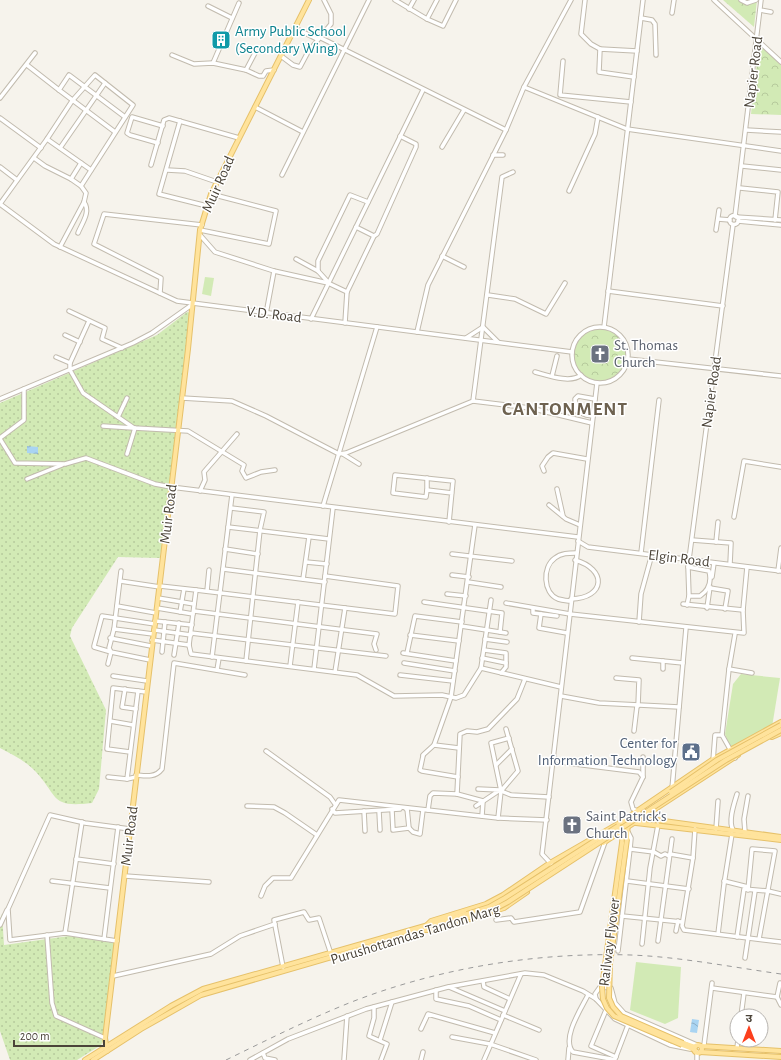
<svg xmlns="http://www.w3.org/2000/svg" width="781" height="1060" viewBox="0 0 781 1060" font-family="'Alegreya Sans','Noto Sans Devanagari',sans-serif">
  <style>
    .grass { fill: url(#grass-dots) }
    .park { fill: url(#park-crowns) }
    .garden { fill: #d2eab5 }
    .water { fill: url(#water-waves) }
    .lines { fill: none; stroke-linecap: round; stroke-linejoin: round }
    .minor-casing { stroke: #c2bbae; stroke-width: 5.5 }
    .major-casing { stroke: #e6c16a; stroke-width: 6 }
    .minor { stroke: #fff; stroke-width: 3.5 }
    .major { stroke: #ffe39c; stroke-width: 4 }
    .rail { stroke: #9a9a9a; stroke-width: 1; stroke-dasharray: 5 5; stroke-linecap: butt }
    .major-bridge-casing { stroke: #e6c16a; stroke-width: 6; stroke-linecap: butt }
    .major-bridge { stroke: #ffe39c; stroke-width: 4 }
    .labels { text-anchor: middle; stroke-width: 3; stroke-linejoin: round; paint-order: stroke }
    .culture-label { font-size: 15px; fill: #0d838f; stroke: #fff; text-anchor: start }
    .street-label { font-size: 15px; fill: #4b4439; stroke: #fff }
    .worship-label { font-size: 15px; fill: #5b616d; stroke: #fff; text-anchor: start }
    .service-label { font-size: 15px; fill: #4e5e75; stroke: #fff; text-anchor: end }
    .district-label { font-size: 19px; font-weight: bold; letter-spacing: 1px; fill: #6e6250; stroke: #fff }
  </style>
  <defs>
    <pattern id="grass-dots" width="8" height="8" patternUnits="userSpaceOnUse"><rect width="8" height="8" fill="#d2eab5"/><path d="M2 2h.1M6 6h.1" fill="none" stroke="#b6ca9c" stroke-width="1.8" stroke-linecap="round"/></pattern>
    <pattern id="park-crowns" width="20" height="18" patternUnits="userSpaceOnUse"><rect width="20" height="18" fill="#d2eab5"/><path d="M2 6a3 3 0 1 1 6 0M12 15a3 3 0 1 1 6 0" fill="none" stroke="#b6ca9c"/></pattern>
    <pattern id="water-waves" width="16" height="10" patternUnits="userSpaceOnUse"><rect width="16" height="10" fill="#a9d4f2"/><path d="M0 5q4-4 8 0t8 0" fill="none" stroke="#8caec5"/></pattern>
  </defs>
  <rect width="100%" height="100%" fill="#f6f3ec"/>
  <g class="grass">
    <path d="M187,312l4,1 -31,245 -42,-1 -46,71 -2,8 36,74 -7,79 -7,14c-42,5 -33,-6 -56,-31 -10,-11 -23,-17 -36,-24v-345l157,-68z"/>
    <polygon points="2,914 4,945 69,936 115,943 105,1038 101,1045 77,1060 10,1060 0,1031 0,919"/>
  </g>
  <g class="park">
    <polygon points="723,0 757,0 754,27"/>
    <polygon points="759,44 781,65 781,115 751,114"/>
    <circle cx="600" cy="355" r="26"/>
  </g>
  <g class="garden">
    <polygon points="205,277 214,278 211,296 202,294"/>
    <polygon points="741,674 780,678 772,727 731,751 725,734 733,684"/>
    <polygon points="636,962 681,967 678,1018 665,1024 630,1010"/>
  </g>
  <g class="water">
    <polygon points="27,446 38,447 38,454 27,453"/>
    <polygon points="692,1019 699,1020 697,1033 690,1032"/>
  </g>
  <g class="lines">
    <g class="minor-casing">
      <g id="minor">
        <polyline points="395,0 427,19 443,26 456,0"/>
        <polyline points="585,0 581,34 591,44 600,49"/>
        <polyline points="714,0 781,62"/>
        <polyline points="741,0 747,3 756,0"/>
        <polyline points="208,6 232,18"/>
        <polyline points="409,9 414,0"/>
        <polyline points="760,10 771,12"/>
        <polyline points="672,13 674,0"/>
        <polyline points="641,18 652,20 655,24 656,55"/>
        <polyline points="427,19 437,0"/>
        <polyline points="295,28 317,39"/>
        <polyline points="319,37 506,130"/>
        <polyline points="255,53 246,70 259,76 263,76 266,71 274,70"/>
        <polyline points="172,55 194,64 213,63 246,70"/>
        <polyline points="281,56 293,65 300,67 308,52 331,24 331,14 324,0"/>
        <polyline points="563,61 560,95 631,102"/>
        <polyline points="213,63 239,3"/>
        <polyline points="27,65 59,90"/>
        <polyline points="634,77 599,72 600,49 637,51"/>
        <polyline points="524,87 627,129 781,151"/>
        <polyline points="0,98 35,53"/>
        <polyline points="255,107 303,132"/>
        <polyline points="0,118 41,148"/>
        <polyline points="180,121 159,194 207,206"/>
        <polyline points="746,130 781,132"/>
        <polyline points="115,132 59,90 69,75 125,117"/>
        <polyline points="47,139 91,170"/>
        <polyline points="158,143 130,135 127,133 132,117 163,126"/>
        <polyline points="442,147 464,110"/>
        <polyline points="60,148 105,83"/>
        <polyline points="493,155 503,155"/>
        <polyline points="34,158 45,166 71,179"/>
        <polyline points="151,165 164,120 169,118 239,138"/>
        <polyline points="742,166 781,170"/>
        <polyline points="0,167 17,180"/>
        <polyline points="167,170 185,171 217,182"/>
        <polyline points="282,175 369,0"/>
        <polyline points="740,188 778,192 775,220"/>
        <polyline points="569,191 595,134 598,117"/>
        <polyline points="0,204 54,244 177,301 572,352"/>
        <polyline points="0,204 47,139 72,101 95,75 133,105 81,186 71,179 81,163"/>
        <circle cx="734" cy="220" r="4.5"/>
        <polyline points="735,216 761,0"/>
        <polyline points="736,217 781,220"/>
        <polyline points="718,219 730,220"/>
        <polyline points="738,221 781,225"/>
        <polyline points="356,227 374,236"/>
        <polyline points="200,230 269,244 276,211 211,194"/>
        <polyline points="716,230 719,210"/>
        <path d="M78,233c4,-10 13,-21 6,-31"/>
        <polyline points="200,235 215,252 274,271 328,283 347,292 345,323"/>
        <polyline points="60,247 84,202 86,193 81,186"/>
        <polyline points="442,256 464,267"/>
        <polyline points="296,259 318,271"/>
        <polyline points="328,282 318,271 318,261 350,195 368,202"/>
        <polyline points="608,291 723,306"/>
        <polyline points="347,292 374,236 377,234 416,147 416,144 400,136"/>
        <polyline points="160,293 161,278 94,244 104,214 202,225"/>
        <polyline points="488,295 515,299 546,314 565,283"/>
        <polyline points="69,311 105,328 102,339 122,348"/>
        <polyline points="266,314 274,271"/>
        <polyline points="311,319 423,90"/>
        <polyline points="89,321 70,363 70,370 83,393 134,428 188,431 244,465 242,471 246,478 261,472 275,470"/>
        <circle cx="600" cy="355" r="28"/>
        <polyline points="604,327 643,0"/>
        <polyline points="417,332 428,285 506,130 524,87 571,0"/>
        <polyline points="65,335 80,342"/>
        <polyline points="466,338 483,327 498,342"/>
        <polyline points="56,357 70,363"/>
        <polyline points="628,359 781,376"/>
        <path d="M535,372c12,3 35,12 46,3"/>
        <polyline points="552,376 557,356"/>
        <polyline points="182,398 232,401 266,416 339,454 346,453 473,401 502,177 513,172"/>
        <polyline points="0,399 133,343 152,333 193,304"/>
        <polyline points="473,401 530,408 592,423"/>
        <polyline points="593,416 586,415 576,411 575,399 578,396 595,399"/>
        <polyline points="118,417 127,398"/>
        <polyline points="103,426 133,428"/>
        <polyline points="0,438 24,420 24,389"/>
        <polyline points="0,439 15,463 65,464 86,458 155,484 171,487 578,537"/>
        <polyline points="127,454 135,428"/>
        <polyline points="343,454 359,464"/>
        <polyline points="544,471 542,466 548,457 553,453 587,459"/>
        <polyline points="27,479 62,465"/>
        <polyline points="557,489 563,516"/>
        <polyline points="427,490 427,478"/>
        <polyline points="200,491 205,480 204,472 237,434"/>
        <polyline points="549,505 566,519 580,525"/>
        <polyline points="323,506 377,327"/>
        <polyline points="231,508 264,512 260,530 246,661"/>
        <polyline points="734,517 744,461 781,467"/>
        <polyline points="449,522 453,481 395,475 393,493 426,497 427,490 452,493"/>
        <polyline points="228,527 329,539"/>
        <polyline points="692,540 731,543 730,564"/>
        <polyline points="578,541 588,547 781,571"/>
        <polyline points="716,542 718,522"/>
        <polyline points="225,549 258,554"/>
        <polyline points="641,553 659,400"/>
        <polyline points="452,554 512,561"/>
        <polyline points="306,562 327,564"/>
        <polyline points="688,567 689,596"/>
        <polyline points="223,569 325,582"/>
        <polyline points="121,571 114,629 109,648 111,652 150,660"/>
        <polyline points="778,571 781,548"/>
        <polyline points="452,575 469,577"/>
        <polyline points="712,577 714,563"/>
        <polyline points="303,579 309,537"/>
        <polyline points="120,581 160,587"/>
        <polyline points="468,582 501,587"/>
        <polyline points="710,588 728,591 725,609"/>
        <polyline points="196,590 395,614 398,586 325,576"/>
        <polyline points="207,591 209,570"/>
        <polyline points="447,594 466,596"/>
        <polyline points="158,598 194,604"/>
        <path d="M571,599c35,-1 36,-30 4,-39"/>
        <path d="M571,601c-4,0 -9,-1 -13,-2 -15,-6 -16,-32 -3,-41 6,-5 14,-5 21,-5"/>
        <polyline points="424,602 502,613 500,632"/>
        <polyline points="506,603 570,614 744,633 743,610 747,567"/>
        <polyline points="683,604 743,610"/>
        <path d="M687,605l2,-9h11c9,-6 12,-14 9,-25l-21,-4 45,-342"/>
        <polyline points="117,606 156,613"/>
        <polyline points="157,608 193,614"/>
        <polyline points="533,608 533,613 557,616"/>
        <polyline points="707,608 710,587"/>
        <polyline points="194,611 377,634 374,644 376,650"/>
        <polyline points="180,612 184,589"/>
        <polyline points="541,614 539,628 567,633"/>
        <polyline points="155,621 192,625"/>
        <polyline points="639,622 641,594 652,554"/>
        <polyline points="461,626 506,633"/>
        <polyline points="114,629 153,634"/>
        <polyline points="154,630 191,635"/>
        <polyline points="191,633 386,656"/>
        <polyline points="410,635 459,641"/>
        <polyline points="110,638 151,646"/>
        <polyline points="485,639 507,642"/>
        <polyline points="152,640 189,645 196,590 160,586"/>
        <polyline points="189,645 191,654 357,675 394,696 442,695 456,698 464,695 481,668 491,600"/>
        <polyline points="484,650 506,653 506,667 501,673"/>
        <polyline points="162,652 165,622"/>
        <polyline points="403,653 456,661"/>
        <polyline points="407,653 415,616 462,622"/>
        <polyline points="174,655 179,623"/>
        <polyline points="212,657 232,495"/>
        <polyline points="482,658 506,663"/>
        <polyline points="632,658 683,663"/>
        <polyline points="404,663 455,671"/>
        <polyline points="108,664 111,652 94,647 94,646 102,616 155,624"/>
        <polyline points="290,666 298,602"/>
        <polyline points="481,668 561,687"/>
        <polyline points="314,669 333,508"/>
        <polyline points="663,669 663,661"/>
        <polyline points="729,669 752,673"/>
        <polyline points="217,670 219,658"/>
        <polyline points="335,672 345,608"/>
        <polyline points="400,675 453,681"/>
        <polyline points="113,676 147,681"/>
        <polyline points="616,678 639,680 638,706"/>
        <polyline points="125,689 122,707 136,709"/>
        <polyline points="561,696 599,703 679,707"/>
        <polyline points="110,721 133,725"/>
        <polyline points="506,729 518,771 501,791 511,795 549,797"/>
        <polyline points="634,731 637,706"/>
        <polyline points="434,745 459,748"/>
        <polyline points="266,751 330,797 335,804"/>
        <polyline points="130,752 107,749 113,688 146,692"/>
        <polyline points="423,755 434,745 451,697 475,525"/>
        <polyline points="423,756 420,770 422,771 458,777"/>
        <polyline points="553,757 559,761 567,763 639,772 643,777 631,802 633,809 638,811 641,817"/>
        <polyline points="735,758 722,735 729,669 735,634"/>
        <polyline points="713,761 715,735 722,735"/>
        <polyline points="496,765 512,749"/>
        <path d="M136,775c10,1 19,3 26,-6l12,-106 71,12"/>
        <polyline points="108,777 127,779 136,777"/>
        <polyline points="643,777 643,757"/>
        <polyline points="127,779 138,691"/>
        <polyline points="672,789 686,628"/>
        <polyline points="457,794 483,801 482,816"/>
        <polyline points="247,806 274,807 285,813 317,835"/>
        <polyline points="476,806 500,790 478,789"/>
        <polyline points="332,809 335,813 400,809"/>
        <polyline points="392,810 393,830 409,828 407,808 406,809"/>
        <polyline points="428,810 430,796 433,793 457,794 460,734 467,731 477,732 488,729 517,699 525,679"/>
        <polyline points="364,811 365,831"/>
        <polyline points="379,811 380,830"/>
        <polyline points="498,818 501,791 491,743 509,738"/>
        <polyline points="409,828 413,832 420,834 423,810"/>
        <polyline points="695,829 693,858 682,926 684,930 781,942"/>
        <polyline points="716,829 718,801"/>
        <path d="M733,830c-5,-9 1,-26 4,-36"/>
        <polyline points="745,832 744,819 748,796"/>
        <polyline points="630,849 654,852 661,856 665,854 669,856 670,854 693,858"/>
        <polyline points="76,859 114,864"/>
        <polyline points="555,868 542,854 597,383"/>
        <polyline points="125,876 209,882"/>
        <polyline points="52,881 110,888"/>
        <polyline points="627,881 689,889"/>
        <polyline points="724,881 748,887"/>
        <polyline points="748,890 752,849 775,851 759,939"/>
        <polyline points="261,896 265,886 273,878 291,878 339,800 498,818 547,820"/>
        <polyline points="622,916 682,922"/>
        <polyline points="496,920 511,918 514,922 580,912 605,842"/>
        <polyline points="0,925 7,910"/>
        <polyline points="676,931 678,921"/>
        <polyline points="65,933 82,822"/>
        <polyline points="718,934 724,884 732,834"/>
        <polyline points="47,935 52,1003 56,1016 105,1038"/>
        <polyline points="737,937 744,889 768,891 781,894"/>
        <polyline points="104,939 118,827"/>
        <polyline points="117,941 65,933 10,940 8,909 50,815 85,823 130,829"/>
        <polyline points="658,941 672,839"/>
        <polyline points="642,944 650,868 658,825"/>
        <polyline points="618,951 630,849 631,838 628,832"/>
        <polyline points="745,958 755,891"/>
        <polyline points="283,967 274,920 304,912 309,920 319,918 331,954"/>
        <polyline points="113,976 211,954 240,936 275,924"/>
        <polyline points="483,981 484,987 510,999"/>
        <polyline points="780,983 777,997 781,1005"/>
        <polyline points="449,987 505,1011"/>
        <polyline points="712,988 777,997"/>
        <polyline points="436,990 436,999 469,1006 501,1020"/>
        <path d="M588,995c-7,14 -27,44 -15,57l38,7"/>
        <polyline points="596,999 595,994 600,987 611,988 615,1003 624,1013 697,1045"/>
        <polyline points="374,1007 374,1018 369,1036 387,1044 381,1060"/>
        <polyline points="606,1010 591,1046 616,1057"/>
        <polyline points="503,1015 539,1030"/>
        <polyline points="741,1016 744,993"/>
        <polyline points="421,1029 428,1014 495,1033"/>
        <polyline points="452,1037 490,1044 536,1060"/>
        <polyline points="380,1040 392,1002"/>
        <polyline points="704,1045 712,983"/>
        <polyline points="737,1048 738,1040"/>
        <polyline points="263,1053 265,1058 275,1060"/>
        <polyline points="250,1060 288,1039 366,1009 448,987 525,973 544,975 583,991 596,999 615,1019 670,1045 690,1049"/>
        <polyline points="344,1060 347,1016"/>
        <polyline points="421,1060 423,1052"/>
        <polyline points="484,1060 521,974"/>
        <polyline points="568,1060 569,1048"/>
        <polyline points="611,1060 615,1059 628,1025"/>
        <polyline points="697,1060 697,1052"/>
      </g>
    </g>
    <g class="major-casing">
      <g id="major">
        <polyline points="772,737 781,733"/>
        <polyline points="642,818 781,837"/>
        <polyline points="636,823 781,840"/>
        <polyline points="627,839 628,817"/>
        <polyline points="603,843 738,755"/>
        <polyline points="622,843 624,820"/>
        <polyline points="425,927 431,921 486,904 503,895 550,863 621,822 712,760 781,722"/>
        <polyline points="427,930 436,930 504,908 527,892"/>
        <polyline points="683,1043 695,1047"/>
        <polyline points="682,1045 695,1050"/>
        <circle cx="698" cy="1049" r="4"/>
        <polyline points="701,1046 781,1051"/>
        <polyline points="107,1051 105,1038 188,349 200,230 211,194 309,0"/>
        <polyline points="700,1052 781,1057"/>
        <polyline points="85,1060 171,1006 203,989 467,914"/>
        <polyline points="93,1060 141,1029 201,995 428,929"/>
      </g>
    </g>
    <use href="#minor" class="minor"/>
    <use href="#major" class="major"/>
    <path class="rail" d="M226,1060c41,-20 81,-40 123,-57 89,-35 187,-51 282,-48 50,2 100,12 150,19"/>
    <g class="major-bridge-casing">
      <g id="major-bridge">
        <polyline points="671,792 717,760 781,725"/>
        <polyline points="627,839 610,963 609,998 613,1007 621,1016 683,1043"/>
        <polyline points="622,843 602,987 603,999 607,1008 614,1016 682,1045"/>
        <polyline points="467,914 489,907 505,898 618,826"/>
        <polyline points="466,918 491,911 508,902 726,760 781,730"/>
      </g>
    </g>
    <use href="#major-bridge" class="major-bridge"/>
  </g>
  <defs>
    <g id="building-square" transform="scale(1)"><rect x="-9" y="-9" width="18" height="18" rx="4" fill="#0f9aa8" stroke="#fff"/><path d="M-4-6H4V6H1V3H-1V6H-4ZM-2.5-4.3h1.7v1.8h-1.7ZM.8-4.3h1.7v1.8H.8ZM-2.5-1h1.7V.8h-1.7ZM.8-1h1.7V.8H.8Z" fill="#fff"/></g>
    <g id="church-square" transform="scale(1)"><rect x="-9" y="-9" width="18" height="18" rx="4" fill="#6b7280" stroke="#fff"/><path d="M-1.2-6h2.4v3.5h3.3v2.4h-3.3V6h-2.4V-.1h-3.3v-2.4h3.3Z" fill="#fff"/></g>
    <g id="civic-square" transform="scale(1)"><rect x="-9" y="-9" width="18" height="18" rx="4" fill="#5c6f8a" stroke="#fff"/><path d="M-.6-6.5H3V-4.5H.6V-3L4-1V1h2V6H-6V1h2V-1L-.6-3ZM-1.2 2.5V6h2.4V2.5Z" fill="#fff"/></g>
  </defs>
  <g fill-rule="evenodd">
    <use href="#building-square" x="221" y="40"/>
    <use href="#church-square" x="600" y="354"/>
    <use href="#civic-square" x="691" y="752"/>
    <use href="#church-square" x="572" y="825"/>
  </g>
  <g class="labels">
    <g class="culture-label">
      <text x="235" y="36">Army Public School<tspan x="235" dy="17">(Secondary Wing)</tspan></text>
    </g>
    <g class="street-label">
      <text transform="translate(753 72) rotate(-83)" y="5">Napier Road</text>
      <text transform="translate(218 184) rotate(-66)" y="5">Muir Road</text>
      <text transform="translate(274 314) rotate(7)" y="5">V.D. Road</text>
      <text transform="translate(711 392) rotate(-82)" y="5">Napier Road</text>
      <text transform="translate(168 514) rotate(-83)" y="5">Muir Road</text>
      <text transform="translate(679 558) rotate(7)" y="5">Elgin Road</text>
      <text transform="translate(129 836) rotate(-83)" y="5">Muir Road</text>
      <text transform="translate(415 934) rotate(-17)" y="5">Purushottamdas Tandon Marg</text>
      <text transform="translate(609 942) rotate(-83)" y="5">Railway Flyover</text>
    </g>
    <g class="worship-label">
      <text x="614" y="350">St. Thomas<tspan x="614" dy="17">Church</tspan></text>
      <text x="586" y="821">Saint Patrick's<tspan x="586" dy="17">Church</tspan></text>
    </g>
    <g class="service-label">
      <text x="677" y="748">Center for<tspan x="677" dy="17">Information Technology</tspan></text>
    </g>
    <g class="district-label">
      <text x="565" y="415">CANTONMENT</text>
    </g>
  </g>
  <g transform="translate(749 1028)"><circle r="19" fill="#ffffff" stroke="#b7b4b0"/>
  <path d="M0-3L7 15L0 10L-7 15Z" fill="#fc3f1d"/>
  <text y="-6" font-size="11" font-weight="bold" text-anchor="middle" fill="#4b4439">उ</text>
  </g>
  <path d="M14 1040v6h90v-6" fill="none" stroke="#4b4439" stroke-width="2"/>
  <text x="20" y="1040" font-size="12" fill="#4b4439" stroke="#ffffff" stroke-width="3" paint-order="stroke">200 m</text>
</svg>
